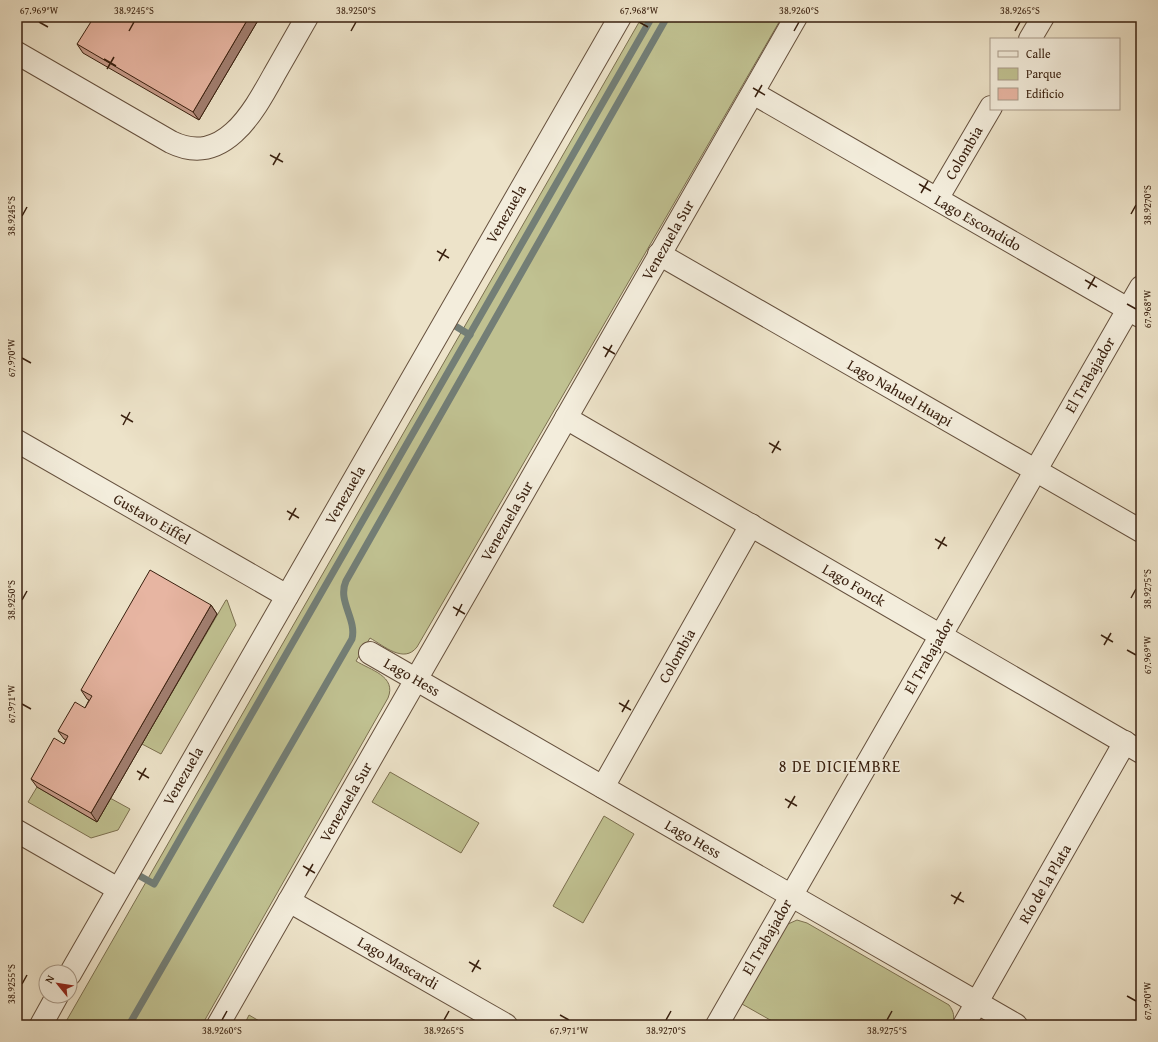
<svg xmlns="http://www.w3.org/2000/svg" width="1158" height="1042" viewBox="0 0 1158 1042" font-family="'Gentium Book Plus',serif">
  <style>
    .green { fill: #c0c191; stroke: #7c7050 }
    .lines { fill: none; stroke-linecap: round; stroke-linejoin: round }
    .stream { stroke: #737e76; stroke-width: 7 }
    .minor-casing { stroke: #66513e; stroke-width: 24 }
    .minor { stroke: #f3eddc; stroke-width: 22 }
    .wall { fill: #c79c8b; stroke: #39200f }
    .shaded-wall { fill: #a27f71; stroke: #39200f }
    .building { fill: #e7b5a2; stroke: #39200f }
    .ticks { fill: none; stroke: #39200f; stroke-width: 1.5 }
    .labels { text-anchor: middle; stroke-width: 3.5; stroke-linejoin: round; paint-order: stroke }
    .street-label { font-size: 15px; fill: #39200f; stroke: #f3eddc }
    .neighbourhood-label { font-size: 16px; letter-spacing: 1px; fill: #39200f; stroke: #f3eddc }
    .neatline { fill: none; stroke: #39200f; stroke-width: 1.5 }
    .ticks-label { font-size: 10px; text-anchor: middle; fill: #39200f }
  </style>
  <rect width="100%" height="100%" fill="#ede3c9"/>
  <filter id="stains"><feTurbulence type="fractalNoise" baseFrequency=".005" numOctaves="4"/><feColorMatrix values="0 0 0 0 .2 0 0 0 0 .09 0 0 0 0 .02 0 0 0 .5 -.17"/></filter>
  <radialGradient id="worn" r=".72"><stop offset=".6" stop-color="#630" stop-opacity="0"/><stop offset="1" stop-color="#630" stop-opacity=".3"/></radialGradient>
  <g class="green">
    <path d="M642,17h140l-365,630c-13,17 -33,-1 -47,-9l-14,23c14,9 41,15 32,37l-186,327h-138z"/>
    <polygon points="226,600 227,600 236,625 161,754 142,744"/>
    <polygon points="390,772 479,823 461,853 372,802"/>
    <polygon points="37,787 97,822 110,798 130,809 118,830 91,838 28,802"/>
    <polygon points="604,816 634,834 583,923 553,906"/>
    <path d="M797,920l10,3 142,82c5,7 6,12 3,20h-173l-37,-21 43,-76 3,-4z"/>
    <polygon points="249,1015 266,1025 244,1025"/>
  </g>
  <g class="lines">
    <g class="stream">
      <polyline points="447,321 470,335"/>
      <polyline points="131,871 154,884 652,17"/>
      <path d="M129,1025l223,-386c5,-20 -15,-38 -6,-58l321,-564"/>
    </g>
    <g class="minor-casing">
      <g id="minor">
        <polyline points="1030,39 1043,17"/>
        <path d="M17,53l154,89c53,26 83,-31 104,-69 11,-19 21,-37 32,-56"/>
        <polyline points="753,93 1140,316"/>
        <polyline points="937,199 991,107"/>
        <polyline points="659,254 1141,531"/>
        <polyline points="566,418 1141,752"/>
        <polyline points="17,441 287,596"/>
        <polyline points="370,653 1016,1025"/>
        <polyline points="603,787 751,525"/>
        <polyline points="17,831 118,889"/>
        <polyline points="289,901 506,1025"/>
        <polyline points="70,974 620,17"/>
        <polyline points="41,1025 57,996"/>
        <polyline points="218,1025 796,17"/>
        <polyline points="717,1025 1141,287"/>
        <polyline points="964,1025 1125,742"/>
      </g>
    </g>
    <use href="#minor" class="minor"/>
  </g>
  <g class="wall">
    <polygon points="260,17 199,120 83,53 77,44"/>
    <polygon points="211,605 217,614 97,822 37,787 31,779 64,744 66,740 64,739 58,731 85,708 89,700 87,699 81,690"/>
  </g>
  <g class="shaded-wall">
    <polygon points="249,17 260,17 199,120 193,112"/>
    <polygon points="211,605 217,614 97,822 91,813"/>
  </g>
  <g class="building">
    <polygon points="94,17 249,17 193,112 77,44"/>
    <polygon points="150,570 211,605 91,813 31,779 54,738 64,744 68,736 58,731 75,702 85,708 92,696 81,690"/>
  </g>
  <path class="ticks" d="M39,22l9,5M639,22l9,5M129,31l5,-9M351,31l5,-9M794,31l5,-9M1015,31l5,-9M104,59l12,7M107,69l7,-12M753,88l12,7M755,97l7,-12M270,155l13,7M273,165l7,-12M919,184l12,7M921,193l7,-12M1131,214l5,-9M22,216l5,-9M437,251l12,7M439,261l7,-12M1085,280l12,7M1088,289l7,-12M1127,304l9,5M603,347l12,7M605,357l7,-12M22,358l9,5M121,415l12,7M123,425l7,-13M769,443l12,7M772,453l7,-12M287,511l12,7M289,520l7,-12M935,539l12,7M938,549l7,-12M1131,598l5,-9M22,600l5,-9M453,607l12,7M456,616l6,-12M1101,635l12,7M1104,645l7,-12M1127,650l9,5M619,703l12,7M22,704l9,5M622,712l7,-12M137,771l12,7M139,780l7,-12M785,799l12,7M788,808l7,-12M303,866l12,7M306,876l7,-12M951,895l13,7M954,904l7,-12M469,962l12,7M472,972l7,-12M22,984l5,-9M1127,996l9,5M560,1015l9,5M222,1020l5,-9M444,1020l5,-9M666,1020l5,-9M887,1020l5,-9"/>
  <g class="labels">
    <g class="street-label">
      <text transform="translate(964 153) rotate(-60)" y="5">Colombia</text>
      <text transform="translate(506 214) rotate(-60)" y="5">Venezuela</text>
      <text transform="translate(978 223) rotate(30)" y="5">Lago Escondido</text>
      <text transform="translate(668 240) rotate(-60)" y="5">Venezuela Sur</text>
      <text transform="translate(1090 375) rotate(-60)" y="5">El Trabajador</text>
      <text transform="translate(900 393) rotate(30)" y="5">Lago Nahuel Huapi</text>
      <text transform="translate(345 495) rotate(-60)" y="5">Venezuela</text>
      <text transform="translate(152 519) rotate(30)" y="5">Gustavo Eiffel</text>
      <text transform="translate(507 521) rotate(-60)" y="5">Venezuela Sur</text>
      <text transform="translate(854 585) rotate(30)" y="5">Lago Fonck</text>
      <text transform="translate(677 656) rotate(-61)" y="5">Colombia</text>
      <text transform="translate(929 656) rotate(-60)" y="5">El Trabajador</text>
      <text transform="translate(412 677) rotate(30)" y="5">Lago Hess</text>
      <text transform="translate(183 776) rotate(-60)" y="5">Venezuela</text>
      <text transform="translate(346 802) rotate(-60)" y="5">Venezuela Sur</text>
      <text transform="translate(693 839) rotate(30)" y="5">Lago Hess</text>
      <text transform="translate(1045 884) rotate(-60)" y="5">Río de la Plata</text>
      <text transform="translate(767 937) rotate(-60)" y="5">El Trabajador</text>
      <text transform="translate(398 963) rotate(30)" y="5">Lago Mascardi</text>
    </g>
    <g class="neighbourhood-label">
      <text x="840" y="772">8 DE DICIEMBRE</text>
    </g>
  </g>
  <rect width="1158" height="1042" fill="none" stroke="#ede3c9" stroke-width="44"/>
  <rect x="990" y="38" width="130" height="72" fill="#f3eddc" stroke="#a99b8a"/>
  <rect x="998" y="51" width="20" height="6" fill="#f3eddc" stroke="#a99b8a"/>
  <text x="1026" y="58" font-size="12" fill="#39200f">Calle</text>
  <rect x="998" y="68" width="20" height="12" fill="#c0c191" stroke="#a99b8a"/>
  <text x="1026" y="78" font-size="12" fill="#39200f">Parque</text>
  <rect x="998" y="88" width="20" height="12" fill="#e7b5a2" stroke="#a99b8a"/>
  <text x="1026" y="98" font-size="12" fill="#39200f">Edificio</text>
  <g transform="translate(58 984) rotate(300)"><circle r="19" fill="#f3eddc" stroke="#a99b8a"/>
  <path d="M0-3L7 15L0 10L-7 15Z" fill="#8f2418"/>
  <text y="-6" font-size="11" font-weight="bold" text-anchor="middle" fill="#39200f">N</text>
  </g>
  <rect x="22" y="22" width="1114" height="998" class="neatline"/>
  <g class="ticks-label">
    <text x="39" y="14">67.969°W</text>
    <text x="134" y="14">38.9245°S</text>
    <text x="356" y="14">38.9250°S</text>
    <text x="639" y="14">67.968°W</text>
    <text x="799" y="14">38.9260°S</text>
    <text x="1020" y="14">38.9265°S</text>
    <text transform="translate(1147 205) rotate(-90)" y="4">38.9270°S</text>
    <text transform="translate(11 216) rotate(-90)" y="4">38.9245°S</text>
    <text transform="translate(1147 309) rotate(-90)" y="4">67.968°W</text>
    <text transform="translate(11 358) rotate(-90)" y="4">67.970°W</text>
    <text transform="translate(1147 589) rotate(-90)" y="4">38.9275°S</text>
    <text transform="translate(11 600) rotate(-90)" y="4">38.9250°S</text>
    <text transform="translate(1147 655) rotate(-90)" y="4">67.969°W</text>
    <text transform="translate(11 704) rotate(-90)" y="4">67.971°W</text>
    <text transform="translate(11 984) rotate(-90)" y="4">38.9255°S</text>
    <text transform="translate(1147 1001) rotate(-90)" y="4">67.970°W</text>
    <text x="222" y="1034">38.9260°S</text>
    <text x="444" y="1034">38.9265°S</text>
    <text x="569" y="1034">67.971°W</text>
    <text x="666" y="1034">38.9270°S</text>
    <text x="887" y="1034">38.9275°S</text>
  </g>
  <rect width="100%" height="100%" filter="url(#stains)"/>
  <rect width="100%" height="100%" fill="url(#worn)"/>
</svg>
